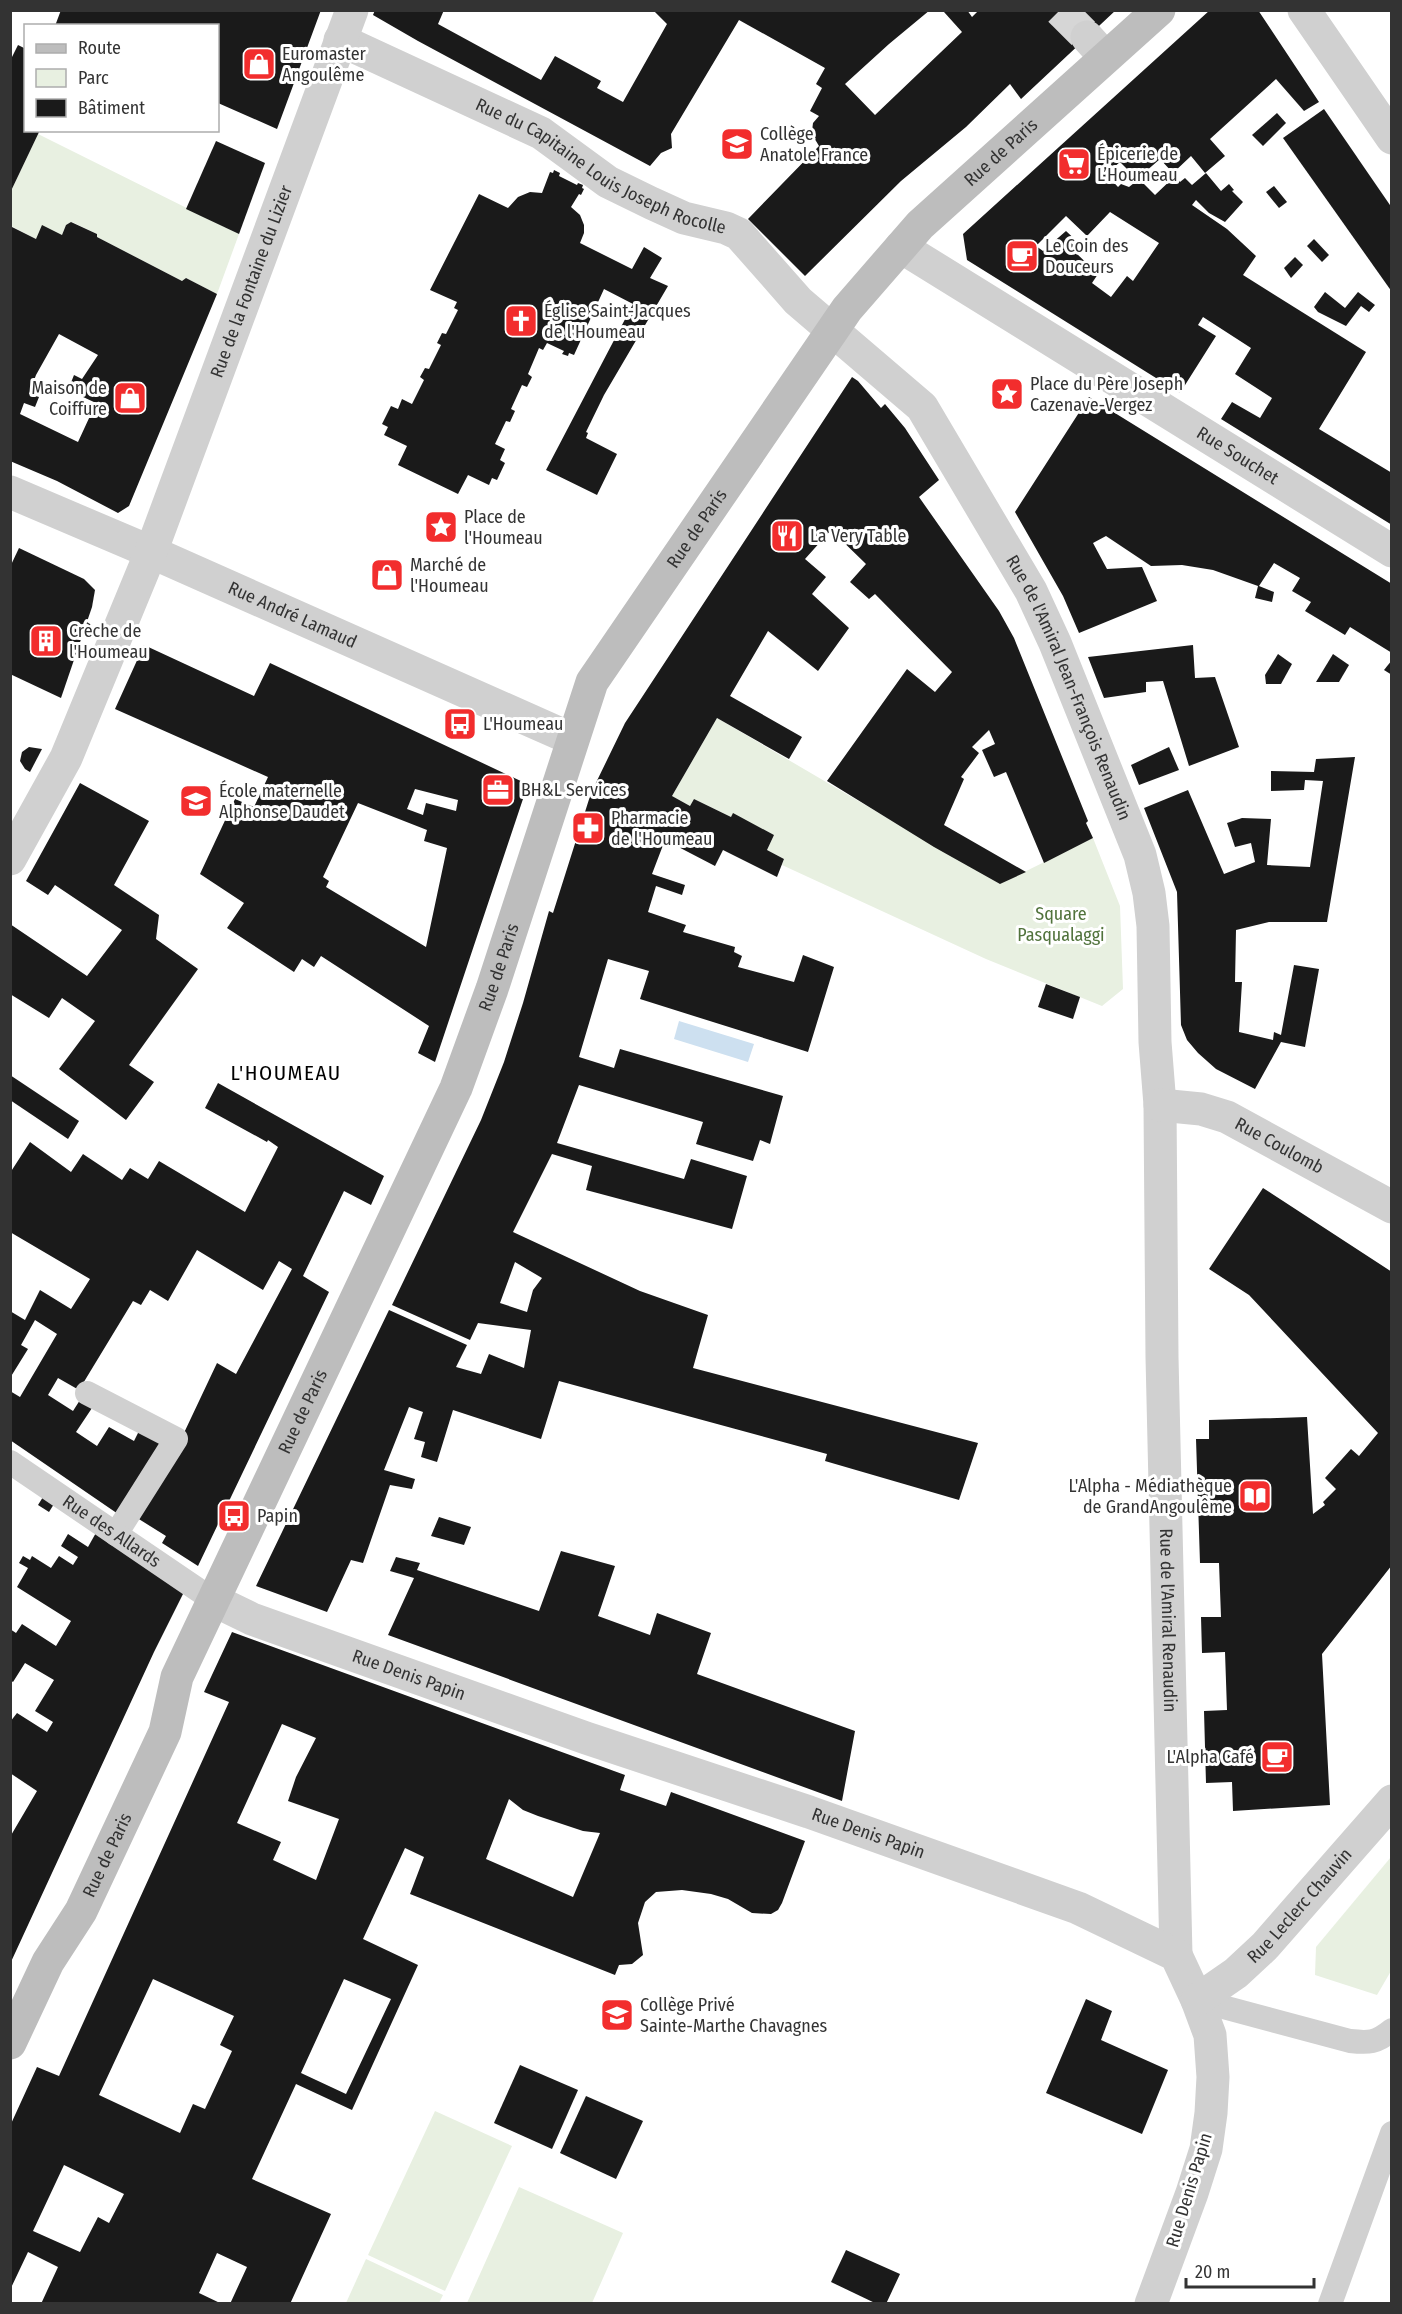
<svg xmlns="http://www.w3.org/2000/svg" width="1402" height="2314" viewBox="0 0 1402 2314" font-family="'Fira Sans Condensed',sans-serif">
  <style>
    .green { fill: #e8f0e1 }
    .water { fill: #cde0f0 }
    .building { fill: #1a1a1a; fill-rule: evenodd }
    .lines { fill: none; stroke-linecap: round; stroke-linejoin: round }
    .street-tunnel { stroke: #d6d6d6; stroke-width: 33; stroke-dasharray: 33 16; stroke-linecap: butt }
    .lane { stroke: #d0d0d0; stroke-width: 24 }
    .street { stroke: #d0d0d0; stroke-width: 33 }
    .secondary { stroke: #bdbdbd; stroke-width: 33 }
    .labels { text-anchor: middle; stroke-width: 6; stroke-linejoin: round; paint-order: stroke }
    .poi-label { font-size: 18px; fill: #333; stroke: #fff; text-anchor: start }
    .street-label { font-size: 18px; fill: #333; stroke: #fff }
    .park-label { font-size: 18px; fill: #51733c; stroke: #fff }
    .quarter-label { font-size: 21px; letter-spacing: 1.5px; fill: #000; stroke: #fff }
  </style>
  <rect width="100%" height="100%" fill="#fff"/>
  <g class="green">
    <polygon points="38,134 239,234 217,294 186,278 182,281 97,237 97,234 72,222 66,225 62,235 36,239 11,226 10,193"/>
    <polygon points="717,718 1000,884 1093,838 1120,906 1123,989 1102,1006 986,959 782,865 784,859 767,850 774,835 733,814 731,817 694,799 690,806 672,796"/>
    <polygon points="1391,1857 1391,1971 1377,1995 1315,1975 1316,1947"/>
    <polygon points="435,2111 512,2146 445,2291 368,2255"/>
    <polygon points="519,2187 623,2233 592,2303 467,2303"/>
    <polygon points="366,2259 443,2295 439,2303 346,2303"/>
  </g>
  <polygon class="water" points="679,1021 754,1044 748,1062 674,1039"/>
  <g class="building">
    <polygon points="61,10 321,10 277,129 218,103 218,26 55,26"/>
    <polygon points="375,10 444,10 438,24 541,80 555,56 601,81 597,88 623,102 667,24 653,10 930,10 889,44 845,84 875,115 962,32 944,12 946,10 967,10 972,17 979,10 1116,10 1021,99 1010,84 966,127 901,181 805,276 748,219 819,146 813,136 812,131 813,123 819,116 810,111 822,88 816,84 825,68 739,20 671,134 672,148 661,153 650,166 418,41 373,15"/>
    <path d="M1210,10h48l61,92 -15,9 -28,-32 -66,60 15,17 -20,17 -14,-17 -18,17 -13,-14 -23,20 -17,-17 -14,12 12,13 3,-3 8,3 10,-8 16,16 20,-19 5,6 5,-4 7,7 14,-12 15,18 8,-7 5,6 -2,1 11,11 -18,20 -16,-9 -13,-13 -4,5 35,24 29,27 -13,19 123,77 -47,77 73,44v52l-171,-106 11,-17 28,16 12,-20 -37,-24 16,-26 -48,-31 -5,8 18,11 -36,57 -213,-133 -4,-26zM1110,212l49,31 -26,38 -6,-5 -16,21 -19,-14 6,-9 -22,-21 6,-7 -16,-15 -23,20 -7,-5 30,-30 21,20z"/>
    <polygon points="18,45 26,49 26,130 40,130 10,193 10,61"/>
    <polygon points="1324,109 1392,208 1392,292 1283,138"/>
    <polygon points="1277,113 1286,123 1263,146 1252,135"/>
    <polygon points="216,141 265,163 239,234 186,209"/>
    <polygon points="554,170 560,173 559,176 577,185 578,183 583,185 582,188 584,189 581,195 579,194 571,207 580,215 584,225 584,233 580,243 632,269 644,247 662,258 650,278 668,286 604,395 586,432 588,433 586,438 617,454 597,495 546,470 633,304 604,289 574,355 569,353 568,356 562,354 564,351 547,343 543,350 539,348 528,374 532,377 527,387 522,385 511,409 515,411 510,422 506,421 495,444 505,449 500,460 505,463 497,480 492,478 489,485 468,475 458,494 398,465 407,446 384,435 388,427 382,424 391,406 398,409 402,399 412,404 424,380 420,377 425,368 429,369 441,345 437,343 442,333 446,334 458,310 454,308 457,302 430,290 479,194 508,208 518,197 530,192 542,193 550,172 553,173"/>
    <polygon points="1274,186 1287,202 1279,208 1266,192"/>
    <path d="M71,222l26,12v3l85,44 4,-3 31,16 -88,212 -11,7 -61,-32 -47,-20v-235l26,13 6,-14 20,10 4,-10zM59,334l39,21 -16,24 -8,-4 -6,15 28,13 -18,39 -58,-28 4,-11 11,4 4,-10 -10,-3 7,-19z"/>
    <polygon points="1314,239 1329,255 1322,262 1307,246"/>
    <polygon points="1295,257 1303,265 1291,278 1284,268"/>
    <polygon points="1325,292 1345,308 1358,292 1375,305 1369,312 1361,306 1346,326 1318,312 1314,307"/>
    <path d="M852,377l6,4 23,27 4,-4 20,24 34,52 -20,17 80,114 15,27 74,183 -2,2 7,15 -49,25 -38,-91 -12,5 -12,-27 13,-6 -6,-14 -17,17 7,6 -18,24 3,2 -20,46 82,47 -26,12 -66,-37 -107,-66 80,-112 28,23 17,-20 -77,-78 -6,5 -19,-17 16,-18 -35,-34 -26,29 21,18 -14,17 37,34 -31,43 -50,-40 -38,65 72,41 -13,22 -72,-41 -45,78 18,10 4,-7 37,18 2,-4 41,22 -7,15 17,9 -7,18 -54,-27 -8,16 -50,-26 -13,34 33,11 -3,10 -26,-9 -8,26 38,13 -3,7 52,15 -1,5 8,4 -4,11 56,15 9,-27 31,12 -26,85 -168,-53 9,-28 -41,-12 -29,98 35,11 6,-19 163,47 -13,48 -10,-4 -7,21 -57,-17 7,-22 -124,-37 -22,58 127,36 7,-20 56,17 -15,53 -146,-39 6,-24 -40,-12 -39,78 127,59 68,24 -15,53 285,75 -19,57 -134,-39 2,-7 -268,-73 -18,58 -88,-29 -16,52 -16,-5 4,-15 -11,-3 9,-27 -14,-5 -25,63 31,9 -3,10 -22,-4 -27,78 -12,-3 -24,52 -71,-26 133,-276 78,35 -11,22 25,7 8,-20 35,14 7,-38 -53,-7 -8,17 -78,-35 89,-185 23,-58 19,-59 26,-92 4,2 38,-120 34,-70zM515,1262l27,16 -9,12 -6,22 -27,-9z"/>
    <polygon points="1089,397 1392,584 1392,653 1350,627 1345,635 1305,611 1311,602 1292,591 1300,578 1274,563 1259,586 1274,592 1272,602 1255,598 1258,586 1213,570 1182,565 1151,566 1106,536 1093,543 1107,569 1142,567 1157,601 1079,633 1063,596 1015,512"/>
    <polygon points="19,548 84,579 95,590 92,607 61,698 10,674 10,567"/>
    <path d="M144,645l110,51 16,-33 255,120 1,7 -91,272 -17,-9 11,-27 -108,-70 -7,11 -12,-8 -8,13 -67,-44 17,-25 -44,-29 35,-75 19,8 14,-30 -153,-68zM415,789l43,11 -2,11 -30,-8 -3,12 -16,-6zM358,803l69,27 -3,11 23,7 -21,99 -100,-60 3,-6 -6,-4z"/>
    <polygon points="1193,645 1195,678 1215,677 1239,747 1189,766 1163,681 1146,682 1146,692 1104,698 1088,657"/>
    <polygon points="1278,654 1292,664 1281,684 1266,684 1265,675"/>
    <polygon points="1333,654 1349,665 1339,682 1316,682"/>
    <polygon points="1392,660 1392,675 1384,670"/>
    <polygon points="29,747 42,749 30,772 25,769 20,761 22,752"/>
    <polygon points="1169,747 1179,770 1139,785 1131,765"/>
    <polygon points="1355,757 1327,922 1269,922 1236,930 1235,982 1242,982 1239,1032 1273,1040 1274,1032 1281,1035 1294,965 1319,969 1305,1047 1281,1042 1255,1089 1216,1069 1198,1053 1187,1040 1181,1025 1177,892 1144,808 1188,790 1224,874 1255,862 1251,843 1235,847 1227,823 1242,818 1271,819 1267,865 1310,867 1323,781 1305,780 1304,790 1271,791 1271,771 1314,772 1316,759"/>
    <polygon points="80,783 149,821 114,885 159,915 156,939 198,969 129,1065 154,1082 126,1120 59,1069 95,1021 62,998 49,1018 10,994 10,924 87,976 122,930 55,885 48,895 26,881"/>
    <polygon points="1046,984 1080,997 1073,1019 1038,1007"/>
    <polygon points="10,1075 79,1121 68,1139 10,1100"/>
    <polygon points="218,1083 384,1176 371,1205 344,1191 303,1276 329,1292 198,1566 162,1543 166,1536 134,1516 183,1435 217,1363 236,1374 292,1269 279,1261 263,1290 197,1250 168,1301 150,1290 141,1305 133,1301 79,1390 58,1378 48,1395 73,1411 80,1400 96,1402 76,1432 97,1446 109,1427 134,1441 142,1425 168,1441 121,1516 10,1440 10,1391 20,1397 57,1334 35,1320 21,1345 28,1349 10,1378 10,1311 25,1320 40,1290 71,1309 90,1279 10,1232 10,1173 30,1142 71,1172 83,1154 122,1180 130,1168 148,1179 159,1161 245,1212 278,1147 268,1140 267,1142 205,1108"/>
    <polygon points="1263,1188 1392,1272 1392,1565 1322,1654 1330,1805 1233,1811 1232,1782 1206,1783 1204,1711 1227,1710 1225,1652 1202,1653 1201,1617 1221,1617 1219,1563 1200,1563 1196,1439 1209,1439 1209,1420 1307,1417 1313,1514 1325,1505 1323,1502 1336,1489 1325,1478 1351,1449 1359,1456 1378,1433 1249,1295 1209,1269"/>
    <polygon points="43,1497 54,1504 49,1512 38,1505"/>
    <polygon points="439,1517 471,1527 464,1545 431,1536"/>
    <polygon points="97,1531 186,1588 154,1652 10,1964 10,1837 37,1791 10,1773 10,1722 17,1713 47,1732 53,1722 35,1711 54,1680 25,1663 13,1682 10,1680 10,1629 16,1633 22,1624 56,1646 71,1621 17,1587 28,1568 19,1563 23,1556 30,1560 32,1556 51,1568 59,1556 73,1565 78,1557 61,1546 68,1534 88,1547"/>
    <polygon points="561,1551 615,1566 598,1616 650,1635 657,1613 711,1633 697,1674 855,1731 842,1801 388,1635 414,1578 390,1571 396,1557 420,1563 417,1570 539,1611"/>
    <path d="M232,1632l393,143 -5,15 46,16 5,-14 134,49 -23,62 -4,7 -7,4 -19,-1 -24,-14 -17,-5 -29,-4 -26,2 -11,10 -7,21 5,32 -11,9 -13,1 -4,10 -205,-81 14,-37 -19,-9 -42,91 55,26 -66,145 -56,-26 -44,95 79,35 -41,90h-60l17,-37 -30,-14 -18,40 23,11h-181l17,-37 -30,-15 -18,38v-164l27,-59 22,9 170,-374 -25,-10zM282,1724l34,14 -20,39 -8,24 51,18 -23,61 -43,-20 8,-18 -44,-19zM509,1799l14,11 15,6 45,15 17,2 -27,64 -87,-38zM153,1979l81,37 -14,29 12,6 -27,58 -12,-5 -13,29 -81,-38zM344,1979l47,20 -45,95 -45,-21zM64,2165l60,29 -15,29 -11,-6 -18,35 -47,-21z"/>
    <polygon points="1086,1999 1112,2011 1101,2040 1168,2070 1142,2134 1046,2093"/>
    <polygon points="520,2065 578,2090 552,2149 494,2123"/>
    <polygon points="586,2096 643,2121 616,2179 560,2153"/>
    <polygon points="846,2250 900,2274 886,2304 877,2304 831,2282"/>
  </g>
  <g class="lines">
    <polyline class="street-tunnel" points="1060,10 1087,37"/>
    <g class="lane">
      <polyline points="87,1393 176,1439 116,1534"/>
      <path id="s1" d="M10,1462l203,138"/>
      <path d="M1197,2000l153,41c19,2 26,2 42,-11"/>
      <polyline points="1330,2304 1392,2133"/>
    </g>
    <g class="street">
      <polyline points="1304,10 1392,138"/>
      <polyline points="1087,37 1105,57"/>
      <path id="s2" d="M340,40l201,93 67,49 43,21 33,15 42,10 13,6 59,67 124,106 109,184 24,52 85,212 9,38 4,33 2,116 5,63 2,252 14,598"/>
      <path id="s3" d="M901,247l491,304"/>
      <path id="s4" d="M10,492l141,60 421,187"/>
      <path id="s5" d="M10,859l56,-101 85,-206 201,-542"/>
      <path id="s6" d="M1160,1105l41,4 26,8 165,90"/>
      <path id="s7" d="M213,1600l39,19 334,119 223,74 269,96 98,47 21,45 13,35 3,42 -2,36 -5,36 -14,44 -41,111"/>
      <path id="s8" d="M1197,2000l39,-27 29,-27 127,-145"/>
    </g>
    <path class="secondary" id="s9" d="M10,2043l38,-81 33,-51 84,-179 12,-55 279,-589 36,-99 100,-307 255,-373 73,-84 239,-215"/>
  </g>
  <defs>
    <g id="shop-square" transform="scale(1.725)"><rect x="-9" y="-9" width="18" height="18" rx="4" fill="#f22d2d" stroke="#fff"/><path d="M-5-2.5h2.3a2.7 3.5 0 0 1 5.4 0H5L5.5 6h-11ZM-1.5-2.5h3a1.5 2.3 0 0 0-3 0Z" fill="#fff"/></g>
    <g id="school-square" transform="scale(1.725)"><rect x="-9" y="-9" width="18" height="18" rx="4" fill="#f22d2d" stroke="#fff"/><path d="M0-5L7-2L0 1L-7-2ZM-4 1L0 2.5L4 1V4Q0 6-4 4Z" fill="#fff"/></g>
    <g id="supermarket-square" transform="scale(1.725)"><rect x="-9" y="-9" width="18" height="18" rx="4" fill="#f22d2d" stroke="#fff"/><path d="M-6-5.5h2.5l.6 2H6L4.5 2H-2.5L-4.4-4H-6ZM-1.5 3.2a1.3 1.3 0 1 0 .1 0ZM3 3.2a1.3 1.3 0 1 0 .1 0Z" fill="#fff"/></g>
    <g id="cafe-square" transform="scale(1.725)"><rect x="-9" y="-9" width="18" height="18" rx="4" fill="#f22d2d" stroke="#fff"/><path d="M-5.5-4.5H6V0H3Q3 3.5 0 3.5H-2.5Q-5.5 3.5-5.5 0ZM3-3.2v2h1.7v-2ZM-6 4.5H4V6H-6Z" fill="#fff"/></g>
    <g id="church-square" transform="scale(1.725)"><rect x="-9" y="-9" width="18" height="18" rx="4" fill="#f22d2d" stroke="#fff"/><path d="M-1.2-6h2.4v3.5h3.3v2.4h-3.3V6h-2.4V-.1h-3.3v-2.4h3.3Z" fill="#fff"/></g>
    <g id="sight-square" transform="scale(1.725)"><rect x="-9" y="-9" width="18" height="18" rx="4" fill="#f22d2d" stroke="#fff"/><path d="M0-6L1.8-2.2L6-1.7L2.9 1.2L3.7 5.4L0 3.3L-3.7 5.4L-2.9 1.2L-6-1.7L-1.8-2.2Z" fill="#fff"/></g>
    <g id="restaurant-square" transform="scale(1.725)"><rect x="-9" y="-9" width="18" height="18" rx="4" fill="#f22d2d" stroke="#fff"/><path d="M-5-6h1v4h1v-4h1v4h1v-4h1v5L-1.5 .5V6h-2V.5L-5-1ZM5-6V6H3V1.5H1.5Q1.5-4 5-6Z" fill="#fff"/></g>
    <g id="building-square" transform="scale(1.725)"><rect x="-9" y="-9" width="18" height="18" rx="4" fill="#f22d2d" stroke="#fff"/><path d="M-4-6H4V6H1V3H-1V6H-4ZM-2.5-4.3h1.7v1.8h-1.7ZM.8-4.3h1.7v1.8H.8ZM-2.5-1h1.7V.8h-1.7ZM.8-1h1.7V.8H.8Z" fill="#fff"/></g>
    <g id="bus-square" transform="scale(1.725)"><rect x="-9" y="-9" width="18" height="18" rx="4" fill="#f22d2d" stroke="#fff"/><path d="M-5-6H5V4H4V6H2V4H-2V6H-4V4H-5ZM-3.5-4V0h7V-4ZM-3.5 1.2v1.5H-2V1.2ZM2 1.2v1.5H3.5V1.2Z" fill="#fff"/></g>
    <g id="office-square" transform="scale(1.725)"><rect x="-9" y="-9" width="18" height="18" rx="4" fill="#f22d2d" stroke="#fff"/><path d="M-6-3h4V-5.5h4V-3h4V5H-6ZM-1-4.5V-3h2v-1.5ZM-6 0V1H6V0Z" fill="#fff"/></g>
    <g id="pharmacy-square" transform="scale(1.725)"><rect x="-9" y="-9" width="18" height="18" rx="4" fill="#f22d2d" stroke="#fff"/><path d="M-2-6h4v4h4v4h-4v4h-4v-4h-4v-4h4Z" fill="#fff"/></g>
    <g id="library-square" transform="scale(1.725)"><rect x="-9" y="-9" width="18" height="18" rx="4" fill="#f22d2d" stroke="#fff"/><path d="M-6-4Q-3-5.5-.7-3.5V5Q-3 3-6 4ZM6-4Q3-5.5 .7-3.5V5Q3 3 6 4Z" fill="#fff"/></g>
  </defs>
  <g fill-rule="evenodd">
    <use href="#shop-square" x="259" y="64"/>
    <use href="#school-square" x="737" y="144"/>
    <use href="#supermarket-square" x="1074" y="164"/>
    <use href="#cafe-square" x="1022" y="256"/>
    <use href="#church-square" x="521" y="321"/>
    <use href="#sight-square" x="1007" y="394"/>
    <use href="#shop-square" x="130" y="398"/>
    <use href="#sight-square" x="441" y="527"/>
    <use href="#restaurant-square" x="787" y="536"/>
    <use href="#shop-square" x="387" y="575"/>
    <use href="#building-square" x="46" y="641"/>
    <use href="#bus-square" x="460" y="724"/>
    <use href="#office-square" x="498" y="790"/>
    <use href="#school-square" x="196" y="801"/>
    <use href="#pharmacy-square" x="588" y="828"/>
    <use href="#library-square" x="1255" y="1496"/>
    <use href="#bus-square" x="234" y="1516"/>
    <use href="#cafe-square" x="1277" y="1757"/>
    <use href="#school-square" x="617" y="2015"/>
  </g>
  <g class="labels">
    <g class="poi-label">
      <text x="282" y="60">Euromaster<tspan x="282" dy="21">Angoulême</tspan></text>
      <text x="760" y="140">Collège<tspan x="760" dy="21">Anatole France</tspan></text>
      <text x="1097" y="160">Épicerie de<tspan x="1097" dy="21">L’Houmeau</tspan></text>
      <text x="1045" y="252">Le Coin des<tspan x="1045" dy="21">Douceurs</tspan></text>
      <text x="544" y="317">Église Saint-Jacques<tspan x="544" dy="21">de l'Houmeau</tspan></text>
      <text x="1030" y="390">Place du Père Joseph<tspan x="1030" dy="21">Cazenave-Vergez</tspan></text>
      <text x="107" y="394" text-anchor="end">Maison de<tspan x="107" dy="21">Coiffure</tspan></text>
      <text x="464" y="523">Place de<tspan x="464" dy="21">l'Houmeau</tspan></text>
      <text x="810" y="542">La Very Table</text>
      <text x="410" y="571">Marché de<tspan x="410" dy="21">l'Houmeau</tspan></text>
      <text x="69" y="637">Crèche de<tspan x="69" dy="21">l'Houmeau</tspan></text>
      <text x="483" y="730">L'Houmeau</text>
      <text x="521" y="796">BH&amp;L Services</text>
      <text x="219" y="797">École maternelle<tspan x="219" dy="21">Alphonse Daudet</tspan></text>
      <text x="611" y="824">Pharmacie<tspan x="611" dy="21">de l'Houmeau</tspan></text>
      <text x="1232" y="1492" text-anchor="end">L'Alpha - Médiathèque<tspan x="1232" dy="21">de GrandAngoulême</tspan></text>
      <text x="257" y="1522">Papin</text>
      <text x="1254" y="1763" text-anchor="end">L'Alpha Café</text>
      <text x="640" y="2011">Collège Privé<tspan x="640" dy="21">Sainte-Marthe Chavagnes</tspan></text>
    </g>
    <g class="street-label">
      <text dy="6" stroke="none"><textPath href="#s9" startOffset="2156">Rue de Paris</textPath></text>
      <text dy="6" stroke="none"><textPath href="#s2" startOffset="291">Rue du Capitaine Louis Joseph Rocolle</textPath></text>
      <text dy="6" stroke="none"><textPath href="#s5" startOffset="627">Rue de la Fontaine du Lizier</textPath></text>
      <text dy="6" stroke="none"><textPath href="#s3" startOffset="396">Rue Souchet</textPath></text>
      <text dy="6" stroke="none"><textPath href="#s9" startOffset="1670">Rue de Paris</textPath></text>
      <text dy="6" stroke="none"><textPath href="#s4" startOffset="308">Rue André Lamaud</textPath></text>
      <text dy="6" stroke="none"><textPath href="#s2" startOffset="1016">Rue de l'Amiral Jean-François Renaudin</textPath></text>
      <text dy="6" stroke="none"><textPath href="#s9" startOffset="1184">Rue de Paris</textPath></text>
      <text dy="6" stroke="none"><textPath href="#s6" startOffset="128">Rue Coulomb</textPath></text>
      <text dy="6" stroke="none"><textPath href="#s9" startOffset="698">Rue de Paris</textPath></text>
      <text dy="6" stroke="none"><textPath href="#s1" startOffset="123">Rue des Allards</textPath></text>
      <text dy="6" stroke="none"><textPath href="#s2" startOffset="1965">Rue de l'Amiral Renaudin</textPath></text>
      <text dy="6" stroke="none"><textPath href="#s7" startOffset="210">Rue Denis Papin</textPath></text>
      <text dy="6" stroke="none"><textPath href="#s7" startOffset="696">Rue Denis Papin</textPath></text>
      <text dy="6" stroke="none"><textPath href="#s9" startOffset="212">Rue de Paris</textPath></text>
      <text dy="6" stroke="none"><textPath href="#s8" startOffset="140">Rue Leclerc Chauvin</textPath></text>
      <text transform="translate(1189 2190) rotate(-73)" y="6">Rue Denis Papin</text>
    </g>
    <g class="park-label">
      <text x="1061" y="920">Square<tspan x="1061" dy="21">Pasqualaggi</tspan></text>
    </g>
    <g class="quarter-label">
      <text x="286" y="1080">L'HOUMEAU</text>
    </g>
  </g>
  <rect width="1402" height="2314" fill="none" stroke="#333333" stroke-width="24"/>
  <rect x="24" y="24" width="195" height="108" fill="#ffffff" stroke="#adadad" stroke-width="1.5"/>
  <rect x="36" y="44" width="30" height="9" fill="#bdbdbd" stroke="#adadad" stroke-width="1.5"/>
  <text x="78" y="54" font-size="18" fill="#333333">Route</text>
  <rect x="36" y="69" width="30" height="18" fill="#e8f0e1" stroke="#adadad" stroke-width="1.5"/>
  <text x="78" y="84" font-size="18" fill="#333333">Parc</text>
  <rect x="36" y="99" width="30" height="18" fill="#1a1a1a" stroke="#adadad" stroke-width="1.5"/>
  <text x="78" y="114" font-size="18" fill="#333333">Bâtiment</text>
  <path d="M1186 2278v9h128v-9" fill="none" stroke="#333333" stroke-width="3"/>
  <text x="1195" y="2278" font-size="18" fill="#333333" stroke="#ffffff" stroke-width="4.5" paint-order="stroke">20 m</text>
</svg>
